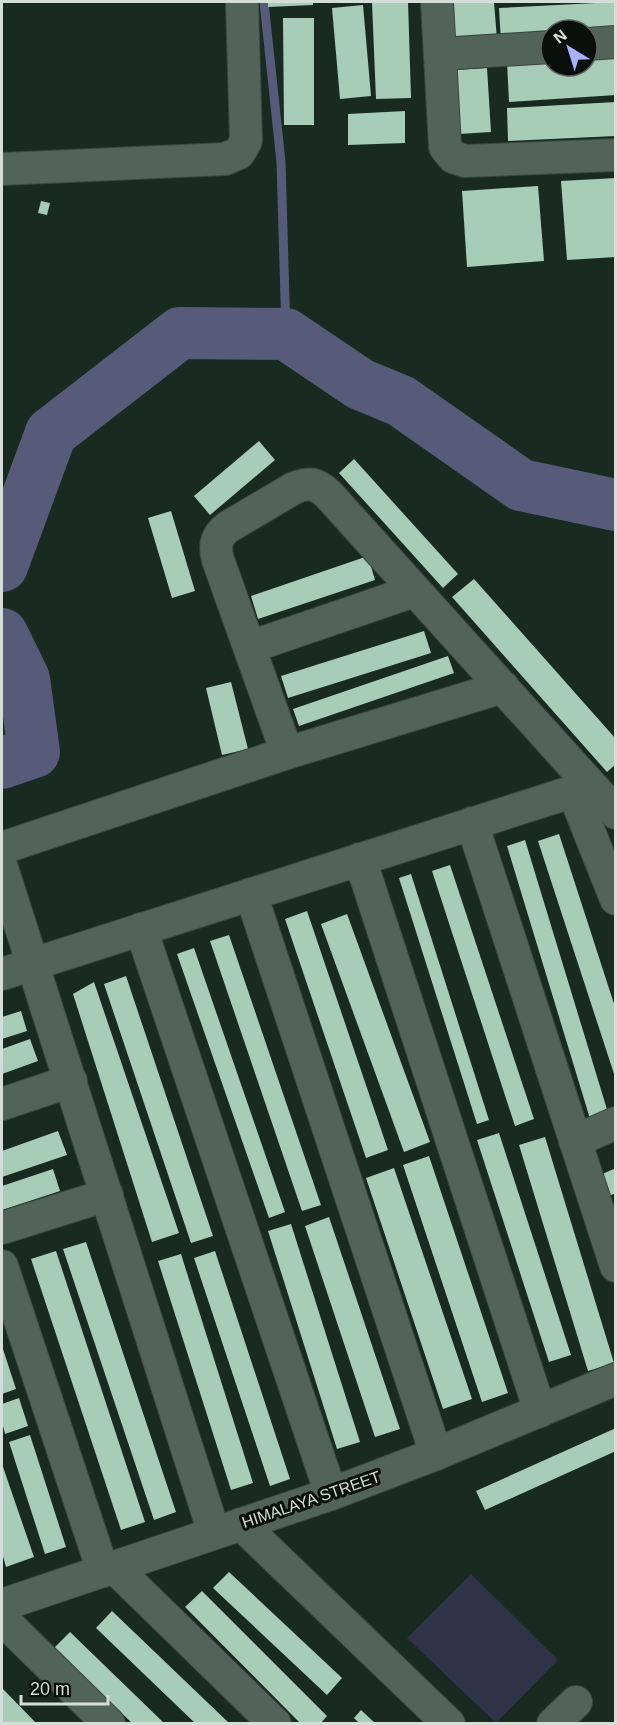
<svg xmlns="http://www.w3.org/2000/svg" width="617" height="1725" viewBox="0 0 617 1725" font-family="Helvetica,sans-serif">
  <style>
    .green { fill: #303247 }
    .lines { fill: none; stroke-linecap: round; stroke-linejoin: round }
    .stream { stroke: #575b79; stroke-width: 9 }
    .river { stroke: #575b79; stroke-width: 52 }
    .building { fill: #a7ccb7 }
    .street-casing { stroke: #394740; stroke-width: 34 }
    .street { stroke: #526459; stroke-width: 32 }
    .labels { text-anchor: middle; stroke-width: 6; stroke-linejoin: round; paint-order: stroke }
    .street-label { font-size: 16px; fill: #d3ded8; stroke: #09100c }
  </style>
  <rect width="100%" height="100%" fill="#192a20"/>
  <polygon class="green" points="471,1574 558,1660 496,1723 407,1638"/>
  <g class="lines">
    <polyline class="stream" points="264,2 281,162 286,334"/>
    <g class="river">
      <polyline points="2,566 51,433 180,333 286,334 360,384 401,401 521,485 616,505"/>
      <polyline points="2,634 24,679 34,752 2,763"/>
    </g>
  </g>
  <g class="building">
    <polygon points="268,2 313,2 313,5 268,7"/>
    <polygon points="408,2 411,98 376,99 372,3"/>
    <polygon points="449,2 494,2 497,39 452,43"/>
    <polygon points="616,2 616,35 587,30 551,30 551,40 501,43 499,8"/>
    <polygon points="363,5 371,96 340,99 332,8"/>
    <polygon points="283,18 314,18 314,125 284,125"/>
    <polygon points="616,55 616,95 509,102 507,62 551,60 551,66 587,66 587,57"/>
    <polygon points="487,68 491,132 459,134 456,70"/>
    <polygon points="616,102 616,136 508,141 507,108"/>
    <polygon points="405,111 405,143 348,145 348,114"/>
    <polygon points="616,178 616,257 567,260 561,181"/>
    <polygon points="538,186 544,261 467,267 462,191"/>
    <polygon points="41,201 50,203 47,215 38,213"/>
    <polygon points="259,441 275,460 210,515 194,496"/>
    <polygon points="354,459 458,574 443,588 339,473"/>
    <polygon points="171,511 195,591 172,598 148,518"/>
    <polygon points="368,556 375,580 258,619 251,596"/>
    <polygon points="474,579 616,739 616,764 607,772 452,597"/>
    <polygon points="424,631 431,653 288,698 281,676"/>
    <polygon points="448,656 454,673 299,726 293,709"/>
    <polygon points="231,682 248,749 222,755 206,688"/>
    <polygon points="559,834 616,1010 616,1080 538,841"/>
    <polygon points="525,840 609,1116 591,1122 507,846"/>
    <polygon points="450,865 534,1119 515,1126 432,871"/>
    <polygon points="411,874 489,1120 477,1124 399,878"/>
    <polygon points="307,911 388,1150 366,1158 285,919"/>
    <polygon points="347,914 430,1142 404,1152 321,924"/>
    <polygon points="229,935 321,1205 302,1211 210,941"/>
    <polygon points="194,948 285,1212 269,1218 177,954"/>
    <polygon points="126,976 213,1236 191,1243 104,984"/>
    <polygon points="94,982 179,1233 152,1242 73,994"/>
    <polygon points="21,1011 27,1031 2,1039 2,1017"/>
    <polygon points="30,1039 38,1061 2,1074 2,1049"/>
    <polygon points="58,1131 67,1155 2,1177 2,1151"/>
    <polygon points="499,1133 571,1355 549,1362 477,1140"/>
    <polygon points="545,1137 614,1363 588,1371 519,1145"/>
    <polygon points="429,1156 508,1393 482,1402 403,1165"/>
    <polygon points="394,1168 472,1399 443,1409 366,1178"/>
    <polygon points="616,1168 616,1193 609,1196 600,1175"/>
    <polygon points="53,1169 60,1191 2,1210 2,1186"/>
    <polygon points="329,1217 400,1429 375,1437 305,1226"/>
    <polygon points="291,1224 360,1442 337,1449 268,1231"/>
    <polygon points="86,1242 176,1512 154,1520 63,1249"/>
    <polygon points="56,1251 145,1522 121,1530 31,1259"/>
    <polygon points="215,1251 290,1479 270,1486 194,1258"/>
    <polygon points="181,1254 253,1483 231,1490 158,1261"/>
    <polygon points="2,1346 16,1389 2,1394"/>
    <polygon points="19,1398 28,1426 5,1434 2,1422 2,1404"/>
    <polygon points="616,1428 616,1451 485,1510 476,1491"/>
    <polygon points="30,1435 66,1547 45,1554 9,1442"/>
    <polygon points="2,1464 34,1557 6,1567 2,1553"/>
    <polygon points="229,1572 342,1678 327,1695 213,1588"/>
    <polygon points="202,1591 327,1716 320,1724 301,1724 185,1607"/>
    <polygon points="112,1611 230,1724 196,1724 96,1628"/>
    <polygon points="70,1632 165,1724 133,1724 54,1648"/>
    <polygon points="2,1688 37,1724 4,1724 2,1721"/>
    <polygon points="361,1710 376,1724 360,1724 354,1718"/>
  </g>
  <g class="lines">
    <g class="street-casing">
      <g id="street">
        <polyline points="437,2 445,147 453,157 465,161 616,155"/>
        <polyline points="587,44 616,42"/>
        <polyline points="440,54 551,47"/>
        <polyline points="2,169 225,159 239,153 246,141 242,2"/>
        <polyline points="250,647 414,591"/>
        <path d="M287,753l-69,-193c-4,-15 -2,-24 10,-33l66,-39c15,-6 22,-5 34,6l288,319"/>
        <polyline points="573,791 616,899"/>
        <polyline points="472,823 616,1266"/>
        <polyline points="2,848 287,753 503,687"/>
        <polyline points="360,859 540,1411"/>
        <polyline points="2,868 214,1533"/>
        <polyline points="251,894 436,1454"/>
        <polyline points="141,929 331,1494"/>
        <polyline points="2,974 590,786"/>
        <polyline points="2,1104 71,1081"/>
        <polyline points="575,1141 616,1123"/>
        <polyline points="2,1228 107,1195"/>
        <polyline points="2,1266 103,1571"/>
        <polyline points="241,1524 449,1724"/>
        <polyline points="114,1567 275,1724"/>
        <polyline points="2,1605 331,1494 436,1454 616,1379"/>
        <polyline points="2,1619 109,1724"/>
        <polyline points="553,1724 576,1702"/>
      </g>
    </g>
    <use href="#street" class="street"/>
  </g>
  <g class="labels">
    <g class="street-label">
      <text transform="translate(311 1499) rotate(-19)" y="6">HIMALAYA STREET</text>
    </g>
  </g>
  <rect width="617" height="1725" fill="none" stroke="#d3ded8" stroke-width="6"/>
  <g transform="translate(569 48) rotate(322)"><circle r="28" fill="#09100c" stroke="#5a625e" stroke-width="1.5"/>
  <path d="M0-4.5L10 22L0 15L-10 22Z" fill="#a9b0fc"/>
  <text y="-9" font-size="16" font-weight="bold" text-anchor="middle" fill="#d3ded8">N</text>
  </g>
  <path d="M21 1695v9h87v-9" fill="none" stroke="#d3ded8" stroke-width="3"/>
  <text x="30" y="1695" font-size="18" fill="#d3ded8" stroke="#09100c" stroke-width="4.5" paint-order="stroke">20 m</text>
</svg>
